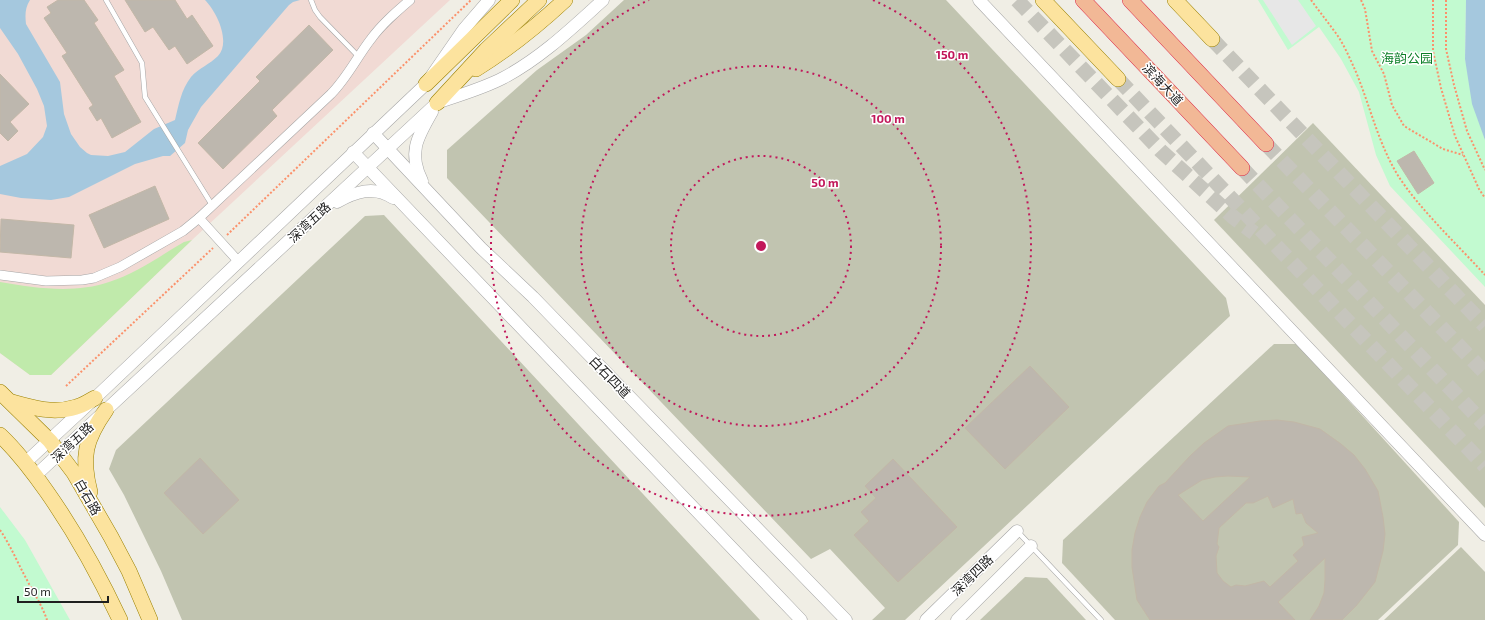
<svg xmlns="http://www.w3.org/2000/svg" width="1485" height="620" viewBox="0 0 1485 620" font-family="'Exo 2','Noto Sans SC',sans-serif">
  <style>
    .commercial { fill: #f1dad4 }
    .construction { fill: #c1c4b0 }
    .grass { fill: #c0eaab }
    .park { fill: #c2fad0 }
    .parking { fill: #e7e7e7 }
    .water { fill: #a5c8de }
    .building { fill: #bdb7ae; stroke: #c2b7a7; fill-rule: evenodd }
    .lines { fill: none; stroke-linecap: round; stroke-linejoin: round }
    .primary-tunnel { stroke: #c6c5bd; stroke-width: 15; stroke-dasharray: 15 8; stroke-linecap: butt }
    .trunk-tunnel { stroke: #c6c5bd; stroke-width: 15; stroke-dasharray: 15 8; stroke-linecap: butt }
    .service-casing { stroke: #a6a6a6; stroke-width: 5.5 }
    .minor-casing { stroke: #a6a6a6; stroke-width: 10 }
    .tertiary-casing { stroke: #a6a6a6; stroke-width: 13 }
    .primary-casing { stroke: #9a8000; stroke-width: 16 }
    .trunk-casing { stroke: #dc2445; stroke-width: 16 }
    .path { stroke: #fb916b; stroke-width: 2; stroke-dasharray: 2 2; stroke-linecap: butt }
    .service { stroke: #fff; stroke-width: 4.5 }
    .minor { stroke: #fff; stroke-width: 9 }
    .tertiary { stroke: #fff; stroke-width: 12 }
    .primary { stroke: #fce39e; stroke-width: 15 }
    .trunk { stroke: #f2b896; stroke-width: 15 }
    .ring { fill: none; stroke: #c2185b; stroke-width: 2; stroke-dasharray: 2 4 }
    .labels { text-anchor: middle; stroke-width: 3; stroke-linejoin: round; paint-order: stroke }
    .park-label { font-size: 13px; fill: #0b7f27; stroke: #fff }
    .street-label { font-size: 13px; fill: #1f1f1f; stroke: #fff }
    .centre { fill: #c2185b; stroke: #fff; stroke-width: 2 }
    .ring-label { font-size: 12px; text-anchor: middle; font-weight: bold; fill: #c2185b; stroke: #fff; stroke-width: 3; stroke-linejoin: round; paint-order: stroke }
  </style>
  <rect width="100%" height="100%" fill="#f0eee5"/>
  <polygon class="commercial" points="0,0 450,0 192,240 51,375 30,375 0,353"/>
  <g class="construction">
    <polygon points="624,0 946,0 1226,298 1230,316 905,620 872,620 885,608 830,549 811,559 447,178 447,150 537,70 586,35"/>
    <polygon points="1313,123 1485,305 1485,508 1214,220"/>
    <polygon points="384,215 760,620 182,620 161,571 124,495 109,469 116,450 365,216"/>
    <polygon points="1274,344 1297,344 1459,522 1458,545 1378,620 1115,620 1062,563 1063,540"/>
    <polygon points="1461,547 1485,572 1485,620 1384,620"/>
    <polygon points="1025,577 1047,578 1086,620 980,620"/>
  </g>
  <path class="grass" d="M192,240l-141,135h-21l-30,-22v-71c35,6 74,12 109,0 26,-8 51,-26 75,-40z"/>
  <g class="park">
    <polygon points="1258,0 1466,0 1465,59 1485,140 1485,287 1390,186 1376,155 1359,92 1341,59 1319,27 1288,50"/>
    <polygon points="0,507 25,540 70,620 0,620"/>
  </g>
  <polygon class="parking" points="1263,0 1298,0 1316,26 1292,45"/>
  <g class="water">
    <path d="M0,0h30c-5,8 -5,15 -4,24l34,58 4,32 7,20 9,13 7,6 4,2 17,1 17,-4 29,-23 21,-9c4,-16 6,-30 16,-43 8,-9 19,-13 27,-21 13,-14 -1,-44 -13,-56h95l-7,2 -4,3 -88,102 -13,23 -3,13 -15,13h-7l-28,8 -66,33 -18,3 -30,-2 -21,-4v-28l27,-12 16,-17 4,-11 -3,-20 -7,-17 -19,-35 -18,-26z"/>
    <polygon points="1466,0 1485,0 1485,140 1472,104 1465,59"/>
  </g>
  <g class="building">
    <polygon points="58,0 84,0 98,20 94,23 124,70 114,76 141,122 112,138 101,118 97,121 89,108 93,105 62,56 67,53 44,18 51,13 47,7"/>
    <polygon points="125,0 175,0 187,19 192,15 213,46 187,64 175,46 169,50 153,27 145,32"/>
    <polygon points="309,25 333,50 272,110 277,116 223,169 198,143 260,81 256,77"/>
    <polygon points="0,74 29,104 10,122 18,131 8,141 0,133"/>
    <polygon points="1414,151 1434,183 1418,194 1397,161"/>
    <polygon points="155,186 169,219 104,248 89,215"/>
    <polygon points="1,219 74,225 71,258 0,252"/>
    <polygon points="1030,366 1069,407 1005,469 965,428"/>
    <path d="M1277,420l17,2 26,7 21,15 13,11 11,14 13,22 5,26 2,17 -2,17 -8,31 -19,24 -14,14h-32l9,-14 5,-13 1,-13v-22l-47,44 17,18h-145l-13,-20 -5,-33v-17l3,-17 5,-16 7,-15 12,-16 6,-3 25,-27 14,-13 24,-17 32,-5zM1228,476l22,1 -47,44 -25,-26 24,-15 13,-3zM1268,496l5,12 20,-9 3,15 6,-1 4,10 12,10 -16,4 2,8 -11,10 5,6 -28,26 -6,-6 -19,5 -9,-1 -5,2 -8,-6 -6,-8 -1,-17 3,-9 -2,-3 2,-16 27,-25h7z"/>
    <polygon points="200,458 239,500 203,534 164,493"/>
    <polygon points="893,459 957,527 898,582 854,535 869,521 861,512 876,498 865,486"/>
  </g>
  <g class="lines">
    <g class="primary-tunnel">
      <polyline points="1017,0 1161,151 1233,217 1254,233"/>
      <polyline points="1212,39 1485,326"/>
      <polyline points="1118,79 1485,466"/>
    </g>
    <g class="trunk-tunnel">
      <polyline points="1266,144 1485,373"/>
      <polyline points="1242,168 1485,425"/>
    </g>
    <g class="service-casing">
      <g id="service">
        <polyline points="106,0 142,63 145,97 212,205"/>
        <polyline points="311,0 315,10 320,17 359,57"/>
        <polyline points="1017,531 1101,620"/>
      </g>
    </g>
    <g class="minor-casing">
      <g id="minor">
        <polyline points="199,218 239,262"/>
        <path d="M0,275l46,6 36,-1 12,-2 26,-11 63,-36 16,-13 132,-124c16,-16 26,-37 40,-55 11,-15 25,-27 39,-39"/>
      </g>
    </g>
    <g class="tertiary-casing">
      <g id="tertiary">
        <polyline points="979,0 1485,535"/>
        <polyline points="373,133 481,248 533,297 846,620"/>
        <polyline points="353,152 801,620"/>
        <path d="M422,181c-14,-28 -5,-43 10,-69"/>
        <path d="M337,202c18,-10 37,-17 56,-4"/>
        <polyline points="26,462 95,398 426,84 464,29 489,0"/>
        <path d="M36,475l401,-372c22,-8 45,-14 66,-25 38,-20 69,-50 100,-78"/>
        <polyline points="926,620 1017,531"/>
        <polyline points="957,620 1031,546"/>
      </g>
    </g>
    <g class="primary-casing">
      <g id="primary">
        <polyline points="1043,0 1118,79"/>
        <polyline points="1175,0 1212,39"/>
        <path d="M476,69c34,-21 60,-42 89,-69"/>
        <polyline points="426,84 512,0"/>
        <polyline points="437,103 486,50 539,0"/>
        <polyline points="0,392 50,441 74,473 111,537 129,571 150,620"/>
        <path d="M12,402c21,6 42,12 64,5 6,-1 13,-6 19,-9"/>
        <path d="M0,435c18,17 33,37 47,57 28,40 52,83 73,128"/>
        <path d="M90,492c-9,-35 -5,-52 16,-82"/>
      </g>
    </g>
    <g class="trunk-casing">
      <g id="trunk">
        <polyline points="1083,0 1242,168"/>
        <polyline points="1130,0 1266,144"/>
      </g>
    </g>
    <g class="path">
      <path d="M1311,0c8,11 16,21 24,32 9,12 15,27 21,40 14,34 22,70 41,102 22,35 60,70 88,101"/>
      <polyline points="1361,0 1365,9 1372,51 1384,74 1392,105 1404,126 1443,149 1463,155"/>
      <polyline points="1433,0 1433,51 1441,88 1455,136 1479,189 1485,198"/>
      <polyline points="1446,0 1446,49 1454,85 1467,131 1485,170"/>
      <polyline points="227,235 471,0"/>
      <polyline points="66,386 213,248"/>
      <path d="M0,530c11,16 18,34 27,50 7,14 15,25 20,40"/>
    </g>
    <use href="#service" class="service"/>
    <use href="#minor" class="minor"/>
    <use href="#tertiary" class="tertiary"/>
    <use href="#primary" class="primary"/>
    <use href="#trunk" class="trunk"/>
  </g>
  <g class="ring">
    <circle cx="761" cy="246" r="90"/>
    <circle cx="761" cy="246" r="180"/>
    <path d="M873 0A270 270 0 1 1 649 0"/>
  </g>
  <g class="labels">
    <g class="park-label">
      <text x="1407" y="63">海韵公园</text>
    </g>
    <g class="street-label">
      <text transform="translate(1163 84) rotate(47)" y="5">滨海大道</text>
      <text transform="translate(309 222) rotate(-43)" y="5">深湾五路</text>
      <text transform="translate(610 377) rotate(46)" y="5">白石四道</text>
      <text transform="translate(72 442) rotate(-43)" y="5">深湾五路</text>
      <text transform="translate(88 497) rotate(60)" y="5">白石路</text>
      <text transform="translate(972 575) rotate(-44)" y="5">深湾四路</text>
    </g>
  </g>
  <circle cx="761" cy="246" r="6" class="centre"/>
  <g class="ring-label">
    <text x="952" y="59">150 m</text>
    <text x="888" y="123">100 m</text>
    <text x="825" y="187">50 m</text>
  </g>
  <path d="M18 596v6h90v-6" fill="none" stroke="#1f1f1f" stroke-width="2"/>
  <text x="24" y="596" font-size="12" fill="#1f1f1f" stroke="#ffffff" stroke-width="3" paint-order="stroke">50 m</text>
</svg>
